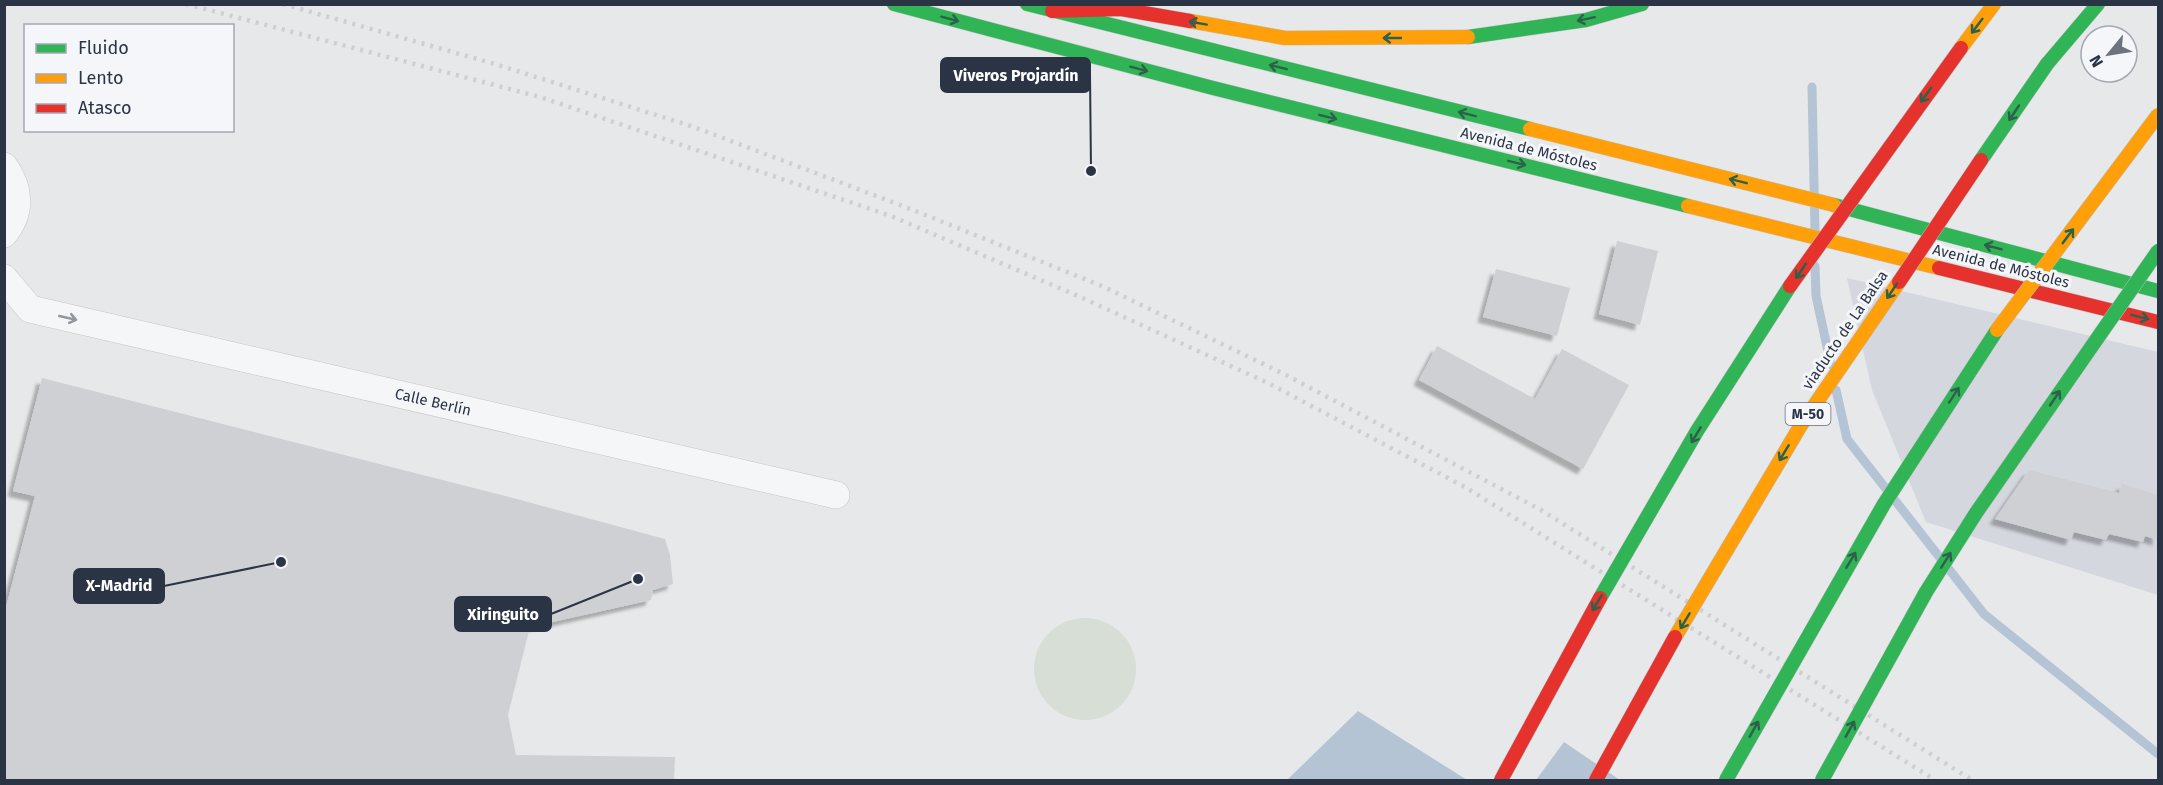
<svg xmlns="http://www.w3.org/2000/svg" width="2163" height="785" viewBox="0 0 2163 785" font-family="'Fira Sans',sans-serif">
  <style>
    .built { fill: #d4d7dd }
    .green { fill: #d6ded6 }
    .water { fill: #b4c4d5 }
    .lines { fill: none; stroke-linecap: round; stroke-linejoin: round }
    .stream { stroke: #b4c4d5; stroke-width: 9 }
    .building { fill: #ced0d3; filter: url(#shadow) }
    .street-casing { stroke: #c4c6c8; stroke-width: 28 }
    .fast-casing { stroke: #c2c5c8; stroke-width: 15 }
    .slow-casing { stroke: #c2c5c8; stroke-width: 15 }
    .jam-casing { stroke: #c2c5c8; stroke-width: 15 }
    .street { stroke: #f5f6f7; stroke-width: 27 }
    .fast { stroke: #30b455; stroke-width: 14 }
    .slow { stroke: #ff9f0a; stroke-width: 14 }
    .jam { stroke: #e5322d; stroke-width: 14 }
    .rail { stroke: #cecfd2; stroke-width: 4.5; stroke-dasharray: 3 6; stroke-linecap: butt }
    .fast-bridge-casing { stroke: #b8bbbf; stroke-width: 15; stroke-linecap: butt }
    .slow-bridge-casing { stroke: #b8bbbf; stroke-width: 15; stroke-linecap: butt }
    .jam-bridge-casing { stroke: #b8bbbf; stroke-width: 15; stroke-linecap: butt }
    .fast-bridge { stroke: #30b455; stroke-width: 14 }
    .slow-bridge { stroke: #ff9f0a; stroke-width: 14 }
    .jam-bridge { stroke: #e5322d; stroke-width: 14 }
    .oneway { stroke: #2d614b }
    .oneway2 { stroke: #90959e }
    .labels { text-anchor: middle; stroke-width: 6; stroke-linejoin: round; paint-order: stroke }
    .shield { fill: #f4f6f9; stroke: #676e7b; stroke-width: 1.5 }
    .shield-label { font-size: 14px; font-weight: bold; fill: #2b3445 }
    .street-label { font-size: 15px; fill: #2b3445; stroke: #f4f6f9 }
    .leader { fill: none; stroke: #2b3445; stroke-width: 2 }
    .callout-dot { fill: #2b3445; stroke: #f4f6f9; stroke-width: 2 }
    .callout { fill: #2b3445; stroke: #2b3445; stroke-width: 2 }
    .callout-label { font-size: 16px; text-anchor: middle; font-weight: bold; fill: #fff }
  </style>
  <defs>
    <filter id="shadow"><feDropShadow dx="-5.5" dy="5.5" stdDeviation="1.5" flood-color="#0004"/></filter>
  </defs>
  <rect width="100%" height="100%" fill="#e6e8ea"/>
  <polygon class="built" points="1847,278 2158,352 2158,595 1926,522 1872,390"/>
  <circle class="green" cx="1085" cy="669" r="51"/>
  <g class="water">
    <polygon points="1358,711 1467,780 1287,780"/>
    <polygon points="1564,742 1620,780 1536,780"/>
  </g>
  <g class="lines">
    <g class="stream">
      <polyline points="1812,87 1815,231"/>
      <polyline points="1815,266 1816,296 1831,365"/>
      <polyline points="1836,390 1847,439 1984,614 2158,754"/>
    </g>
  </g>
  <g class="building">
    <polygon points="1617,241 1658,251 1640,325 1599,314"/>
    <polygon points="1496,269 1570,288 1557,336 1483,317"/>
    <polygon points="1437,346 1535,399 1562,349 1629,385 1583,469 1419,380"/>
    <polygon points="42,378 513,498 665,539 670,555 673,584 653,590 651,600 530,627 508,715 516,755 675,757 674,780 4,780 4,615 35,496 13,491"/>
    <polygon points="2029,470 2119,493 2122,484 2158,495 2158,540 2145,536 2143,542 2109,534 2106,540 2074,532 2071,540 1995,519"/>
  </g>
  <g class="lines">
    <g class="street-casing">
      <g id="street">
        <path d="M4,166c16,22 18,46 0,68"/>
        <polyline points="4,278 30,309 836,495"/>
      </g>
    </g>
    <g class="fast-casing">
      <g id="fast">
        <polyline points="894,4 1213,88 1688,206"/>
        <polyline points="1027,4 1530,129"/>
        <polyline points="1468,37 1586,20 1642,4"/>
        <polyline points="2047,64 2098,4"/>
        <polyline points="1834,205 2158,291"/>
      </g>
    </g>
    <g class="slow-casing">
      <g id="slow">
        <polyline points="1190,21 1285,38 1468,37"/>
        <polyline points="1961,48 1994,4"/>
        <polyline points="1530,129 1834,205"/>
        <polyline points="1688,206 1939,268"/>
      </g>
    </g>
    <g class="jam-casing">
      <g id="jam">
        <polyline points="1052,11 1121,9 1190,21"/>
        <polyline points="1939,268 2158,322"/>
      </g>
    </g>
    <use href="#street" class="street"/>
    <use href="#fast" class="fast"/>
    <use href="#slow" class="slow"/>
    <use href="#jam" class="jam"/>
    <g class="rail">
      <polyline points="186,4 540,97 891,216 1078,296 1268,383 1465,487 1935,780"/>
      <polyline points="283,4 495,64 694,127 908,208 1102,286 1284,374 1541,510 1972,780"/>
    </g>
    <g class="fast-bridge-casing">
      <g id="fast-bridge">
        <polyline points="1981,160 2047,64"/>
        <polyline points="1600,598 1697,431 1790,286"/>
        <polyline points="1726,780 1884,504 1997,330"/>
        <polyline points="1822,780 1926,592 1976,513 2158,251"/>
      </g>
    </g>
    <g class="slow-bridge-casing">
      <g id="slow-bridge">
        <polyline points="1997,330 2158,115"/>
        <polyline points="1675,637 1801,425 1899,282"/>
      </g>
    </g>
    <g class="jam-bridge-casing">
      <g id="jam-bridge">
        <polyline points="1899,282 1981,160"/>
        <polyline points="1790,286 1961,48"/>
        <polyline points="1501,780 1600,598"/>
        <polyline points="1596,780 1675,637"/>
      </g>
    </g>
    <use href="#fast-bridge" class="fast-bridge"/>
    <use href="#slow-bridge" class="slow-bridge"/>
    <use href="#jam-bridge" class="jam-bridge"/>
  </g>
  <defs><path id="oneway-shaft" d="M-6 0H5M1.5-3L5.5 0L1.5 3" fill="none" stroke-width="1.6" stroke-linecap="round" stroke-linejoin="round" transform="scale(1.5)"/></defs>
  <g class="oneway">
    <use href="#oneway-shaft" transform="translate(950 19) rotate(15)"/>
    <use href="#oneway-shaft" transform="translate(1586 19) rotate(168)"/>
    <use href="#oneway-shaft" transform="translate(1198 23) rotate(-170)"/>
    <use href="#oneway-shaft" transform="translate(1977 26) rotate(127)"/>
    <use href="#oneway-shaft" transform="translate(1392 38) rotate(180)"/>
    <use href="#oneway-shaft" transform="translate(1278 67) rotate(-166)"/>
    <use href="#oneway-shaft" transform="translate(1139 69) rotate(15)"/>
    <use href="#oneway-shaft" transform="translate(1926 95) rotate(126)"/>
    <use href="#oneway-shaft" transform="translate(2014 113) rotate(124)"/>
    <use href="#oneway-shaft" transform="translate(1467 114) rotate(-166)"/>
    <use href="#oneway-shaft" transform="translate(1328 117) rotate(14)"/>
    <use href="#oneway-shaft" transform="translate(1517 163) rotate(14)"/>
    <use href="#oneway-shaft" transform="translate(1738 181) rotate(-166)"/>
    <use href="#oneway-shaft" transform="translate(2068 236) rotate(-53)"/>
    <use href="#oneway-shaft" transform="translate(1993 247) rotate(-165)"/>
    <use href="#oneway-shaft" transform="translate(1801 271) rotate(124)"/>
    <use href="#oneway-shaft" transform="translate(1892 291) rotate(124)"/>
    <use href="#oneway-shaft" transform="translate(2140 317) rotate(14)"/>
    <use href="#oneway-shaft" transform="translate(1954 395) rotate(-57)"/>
    <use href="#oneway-shaft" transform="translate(2055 398) rotate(-56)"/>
    <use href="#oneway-shaft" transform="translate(1696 435) rotate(121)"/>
    <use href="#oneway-shaft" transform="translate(1784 453) rotate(121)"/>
    <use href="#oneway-shaft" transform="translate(1851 560) rotate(-59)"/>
    <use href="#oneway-shaft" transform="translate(1946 560) rotate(-58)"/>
    <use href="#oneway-shaft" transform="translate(1597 603) rotate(121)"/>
    <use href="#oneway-shaft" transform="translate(1685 621) rotate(121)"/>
    <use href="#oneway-shaft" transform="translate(1754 729) rotate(-61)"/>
    <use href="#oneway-shaft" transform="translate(1850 729) rotate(-61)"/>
  </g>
  <use class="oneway2" href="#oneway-shaft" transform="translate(68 318) rotate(13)"/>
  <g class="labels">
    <rect class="shield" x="1785.5" y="403" width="45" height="22" rx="4.5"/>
    <g class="shield-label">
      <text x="1808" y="419">M-50</text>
    </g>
    <g class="street-label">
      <text transform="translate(1529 149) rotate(14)" y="5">Avenida de Móstoles</text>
      <text transform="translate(2001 266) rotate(14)" y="5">Avenida de Móstoles</text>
      <text transform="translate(1845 330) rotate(-56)" y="5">viaducto de La Balsa</text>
      <text transform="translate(433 402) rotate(13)" y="5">Calle Berlín</text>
    </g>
  </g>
  <path class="leader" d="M1091 171L1090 75M281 562L164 586M638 579L551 614"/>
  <g class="callout-dot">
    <circle cx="1091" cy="171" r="6"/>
    <circle cx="281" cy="562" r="6"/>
    <circle cx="638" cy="579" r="6"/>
  </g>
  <g class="callout">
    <rect x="941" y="58" width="149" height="34" rx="6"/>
    <rect x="74" y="569" width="90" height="34" rx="6"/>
    <rect x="455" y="597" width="96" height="34" rx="6"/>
  </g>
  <g class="callout-label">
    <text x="1016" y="81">Viveros Projardín</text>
    <text x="119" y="591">X-Madrid</text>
    <text x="503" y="620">Xiringuito</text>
  </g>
  <rect width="2163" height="785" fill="none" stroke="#2b3445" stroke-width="12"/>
  <rect x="24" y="24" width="210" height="108" fill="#f4f6f9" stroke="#a4a8b1" stroke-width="1.5"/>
  <rect x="36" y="44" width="30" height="9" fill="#30b455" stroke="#a4a8b1" stroke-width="1.5"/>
  <text x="78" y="54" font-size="18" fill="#2b3445">Fluido</text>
  <rect x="36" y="74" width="30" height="9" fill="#ff9f0a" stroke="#a4a8b1" stroke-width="1.5"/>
  <text x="78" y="84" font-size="18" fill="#2b3445">Lento</text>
  <rect x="36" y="104" width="30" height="9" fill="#e5322d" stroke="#a4a8b1" stroke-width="1.5"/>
  <text x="78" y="114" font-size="18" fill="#2b3445">Atasco</text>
  <g transform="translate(2109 54) rotate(240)"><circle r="28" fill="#f4f6f9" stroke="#a4a8b1" stroke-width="1.5"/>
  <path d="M0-4.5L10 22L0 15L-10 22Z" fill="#6c737f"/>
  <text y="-9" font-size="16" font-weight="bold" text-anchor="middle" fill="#2b3445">N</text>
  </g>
</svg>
